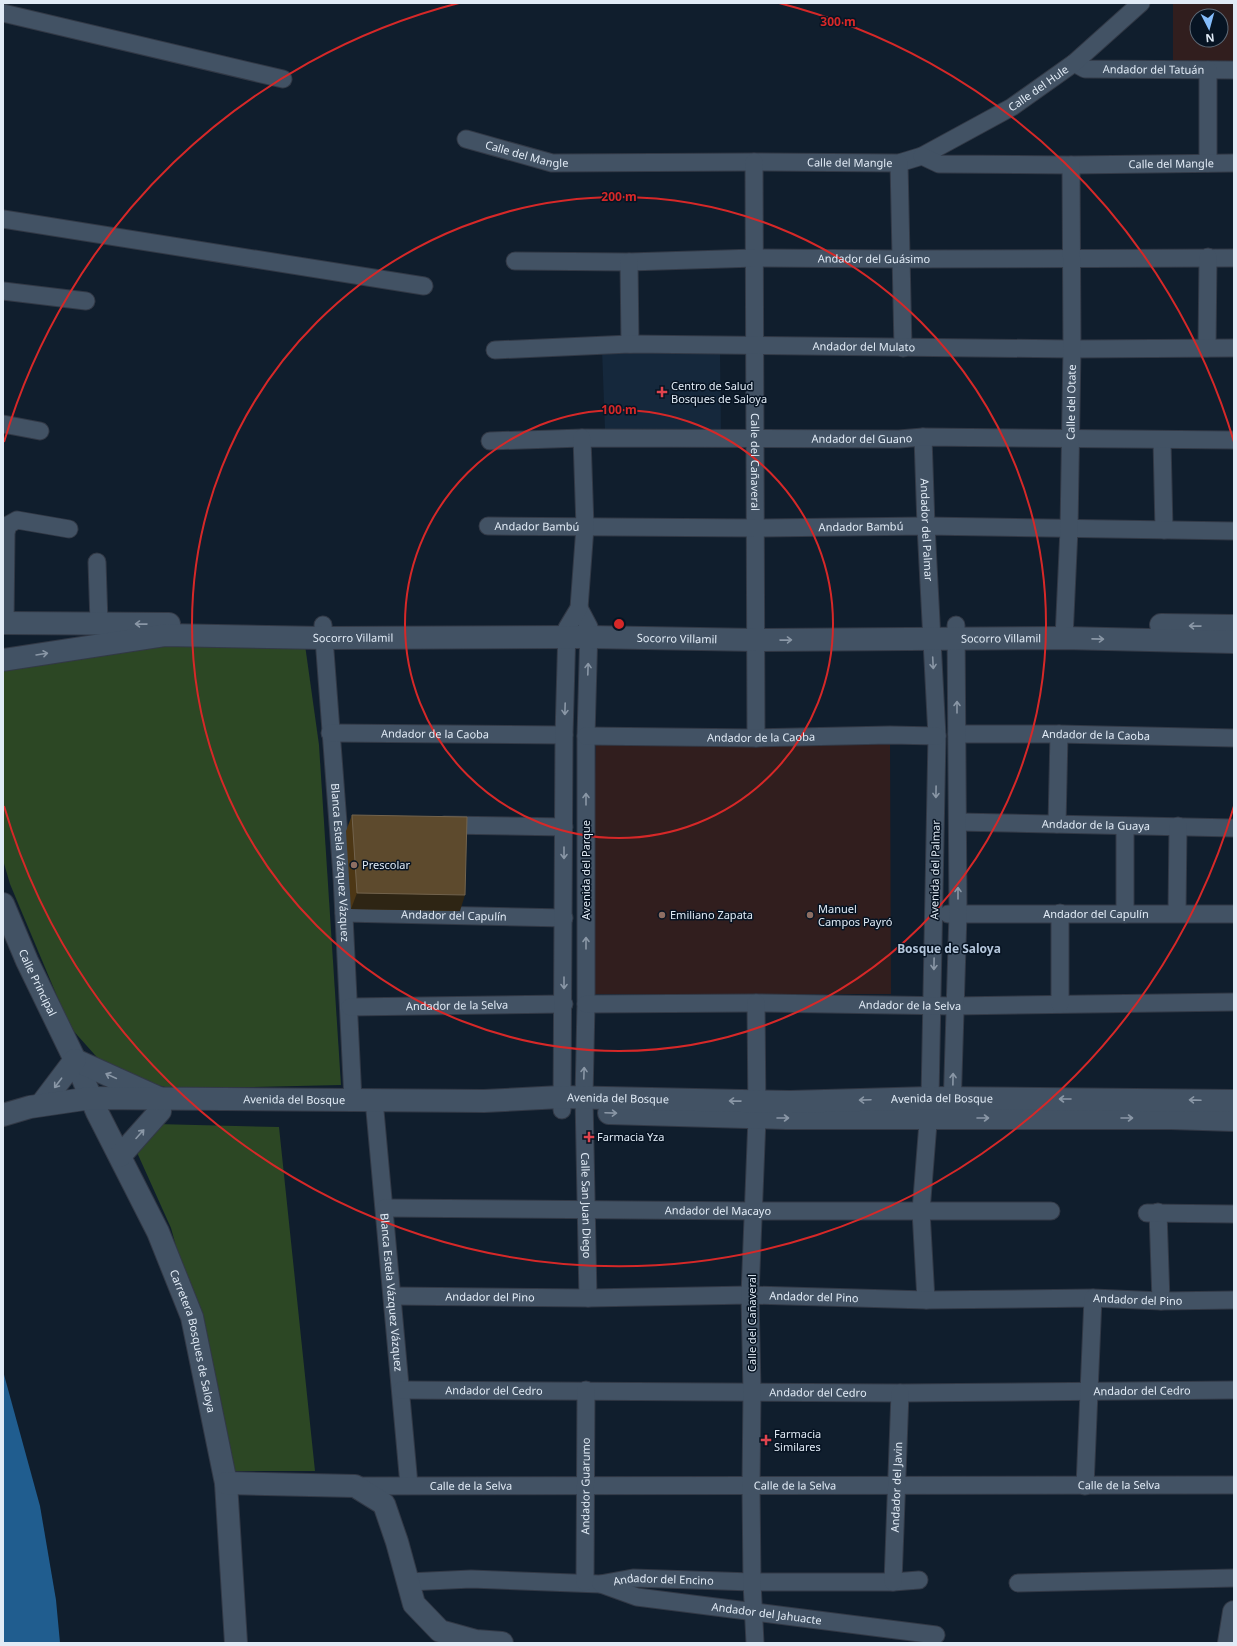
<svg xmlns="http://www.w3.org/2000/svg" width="1237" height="1646" viewBox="0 0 1237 1646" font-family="'Noto Sans',sans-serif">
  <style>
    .built { fill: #15283c }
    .education { fill: #311e1e; fill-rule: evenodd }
    .green { fill: #2c4724 }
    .water { fill: #205d8f }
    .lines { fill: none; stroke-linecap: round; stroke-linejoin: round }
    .street-casing { stroke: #323946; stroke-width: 19 }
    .secondary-casing { stroke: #323946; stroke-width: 24 }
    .street { stroke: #425264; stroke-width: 17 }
    .secondary { stroke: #425264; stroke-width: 22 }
    .wall { fill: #4d3715 }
    .shaded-wall { fill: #2e2514 }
    .building { fill: #5d4a2d; stroke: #72634d }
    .oneway { stroke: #8a97a6 }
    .ring { fill: none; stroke: #d62828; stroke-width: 2 }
    .health-dot { fill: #e0444e; stroke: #071423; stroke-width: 1.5 }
    .education-dot { fill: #8d6e63; stroke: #071423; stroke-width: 1.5 }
    .labels { text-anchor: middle; stroke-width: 3; stroke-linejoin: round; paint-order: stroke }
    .street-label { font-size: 11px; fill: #e1ebf6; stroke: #071423 }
    .poi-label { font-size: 11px; fill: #e1ebf6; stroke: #071423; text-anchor: start }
    .neighbourhood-label { font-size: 12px; font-weight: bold; fill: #b4c6db; stroke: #071423 }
    .centre { fill: #d62828; stroke: #071423; stroke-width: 2 }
    .ring-label { font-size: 12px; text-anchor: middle; font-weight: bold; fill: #d62828; stroke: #071423; stroke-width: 3; stroke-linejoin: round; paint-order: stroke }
  </style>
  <rect width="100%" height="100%" fill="#101e2d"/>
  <polygon class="built" points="602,349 720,354 721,432 605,430"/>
  <g class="education">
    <path d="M1173,3h61v62l-61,-1zM1197,16h24v24h-24z"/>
    <polygon points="890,740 891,994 594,994 593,837 596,742"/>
  </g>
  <g class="green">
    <polygon points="174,643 305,645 319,745 341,1085 173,1089 111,1073 70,1027 10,884 3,860 3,668"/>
    <polygon points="156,1124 279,1127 315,1471 230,1471 198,1325 171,1228 135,1148"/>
  </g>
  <polygon class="water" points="3,1371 40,1506 56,1600 60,1643 3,1643"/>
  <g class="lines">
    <g class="street-casing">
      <g id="street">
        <polyline points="3,13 283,79"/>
        <path id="s1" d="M1074,63l11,6 149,1"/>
        <polyline points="1208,70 1208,163"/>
        <path id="s2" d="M466,139l86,24 202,-1 145,1 23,-7 90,-49 62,-44 67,-60"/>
        <path id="s3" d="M922,156l17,8 132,1 163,-2"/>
        <path id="s4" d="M754,162l2,576"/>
        <polyline points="899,163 903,348"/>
        <polyline points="3,219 424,286"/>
        <path id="s5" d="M515,261l114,1 126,-4 146,1 333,-1"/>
        <polyline points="629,262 630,344"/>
        <polyline points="3,291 86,301"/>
        <polyline points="1207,348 1208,257"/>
        <path id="s6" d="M495,350l135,-6 442,5 162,-1"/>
        <polyline points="3,424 40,431"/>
        <path id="s7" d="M923,437l3,89 11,210 -7,362 -9,113 5,89"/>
        <polyline points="1162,440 1164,530"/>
        <path id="s8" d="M490,441l92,-3 317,1 24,-2 311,3"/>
        <path id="s9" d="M488,526l267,2 171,-2 308,5"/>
        <polyline points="97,562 99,623"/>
        <path id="s10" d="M579,608l10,19 -3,109v268l-2,93 4,201"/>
        <polyline points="5,623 6,533 8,525 17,520 69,529"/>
        <path id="s11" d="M323,625l19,251 11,224"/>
        <path id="s12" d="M1064,638l5,-109 3,-180 -1,-184"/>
        <path id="s13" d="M330,733l234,2"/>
        <path id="s14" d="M957,734h102l175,4"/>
        <path id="s15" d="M586,736l170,2 134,-3 47,1"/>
        <path id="s16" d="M958,822l276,6"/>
        <polyline points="1057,824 1059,734"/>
        <polyline points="444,825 564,827"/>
        <path id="s17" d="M344,913l220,5"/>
        <polyline points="1177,913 1178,826"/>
        <path id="s18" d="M948,914h286"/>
        <polyline points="1125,914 1125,826"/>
        <path id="s19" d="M586,1004l170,-1 198,3 280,-4"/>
        <polyline points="1060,1004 1060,913"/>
        <path id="s20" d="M350,1007l214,-3"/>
        <path id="s21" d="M374,1100l35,385"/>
        <polyline points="562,1110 564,735 567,628 579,608 585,527 582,438"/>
        <polyline points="952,1110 958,913 956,625"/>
        <path id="s22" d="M385,1208l369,3h297"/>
        <polyline points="1158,1212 1161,1301"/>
        <polyline points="1147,1213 1234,1214"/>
        <path id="s23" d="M393,1296l195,2 162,-3 176,5 167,-2 68,3 73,-1"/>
        <path id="s24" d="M402,1390l498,3 334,-3"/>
        <path id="s25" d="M355,1486l879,-1"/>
        <polyline points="1085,1486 1093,1298"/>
        <path id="s26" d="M408,1582l63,-3 129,5 33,-6 119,4h141l26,-2"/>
        <path id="s27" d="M585,1582l1,-192"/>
        <path id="s28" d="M893,1582l7,-189"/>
        <polyline points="1018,1583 1234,1578"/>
        <path id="s29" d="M601,1584l36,13 299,38"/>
        <polyline points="755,1643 752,1582 751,1486 752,1391 750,1295 757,1118 756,1003"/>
      </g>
    </g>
    <g class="secondary-casing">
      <g id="secondary">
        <polyline points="3,623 169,624"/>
        <polyline points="1161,625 1234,626"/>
        <path id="s30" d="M3,660l163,-25 157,3 266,-1 167,3 308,-2 170,4"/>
        <path id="s31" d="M3,904l24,57 48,99 22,52 61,120 34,85 34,166 10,160"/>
        <polyline points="75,1060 159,1098 160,1111 120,1156"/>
        <polyline points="41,1105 75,1060"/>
        <polyline points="609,1113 786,1118 1171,1118 1234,1120"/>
        <path id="s32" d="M3,1115l27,-8 61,-9 393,3 77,-4 229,5 140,-4 304,3"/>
        <polyline points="226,1483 355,1486 384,1504 397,1542 414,1604 440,1631 476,1641 502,1643"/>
        <polyline points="1229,1643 1234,1612"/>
      </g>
    </g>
    <use href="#street" class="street"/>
    <use href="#secondary" class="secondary"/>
  </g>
  <polygon class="wall" points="352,815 460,911 351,909 346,831"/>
  <polygon class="shaded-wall" points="357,893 465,895 460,911 351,909"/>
  <polygon class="building" points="352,815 467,817 465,895 357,893"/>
  <defs><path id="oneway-shaft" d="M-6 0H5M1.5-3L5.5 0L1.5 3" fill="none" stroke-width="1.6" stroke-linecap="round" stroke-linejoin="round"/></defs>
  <g class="oneway">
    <use href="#oneway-shaft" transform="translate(141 624) rotate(-179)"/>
    <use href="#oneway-shaft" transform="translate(1195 626) rotate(-179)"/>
    <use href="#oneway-shaft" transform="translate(1098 639) rotate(1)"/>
    <use href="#oneway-shaft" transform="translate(786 640) rotate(-1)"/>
    <use href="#oneway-shaft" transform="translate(42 654) rotate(-9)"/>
    <use href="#oneway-shaft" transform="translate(933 663) rotate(87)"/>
    <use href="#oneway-shaft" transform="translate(588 669) rotate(-88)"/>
    <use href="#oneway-shaft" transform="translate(957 707) rotate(-90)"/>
    <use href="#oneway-shaft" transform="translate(565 709) rotate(92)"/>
    <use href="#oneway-shaft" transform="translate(936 792) rotate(91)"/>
    <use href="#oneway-shaft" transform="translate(586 799) rotate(-90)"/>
    <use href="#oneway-shaft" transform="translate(564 853) rotate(90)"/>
    <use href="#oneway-shaft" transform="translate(958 893) rotate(-90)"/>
    <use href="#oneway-shaft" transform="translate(586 943) rotate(-90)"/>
    <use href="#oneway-shaft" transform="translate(934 964) rotate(91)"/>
    <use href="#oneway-shaft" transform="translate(564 983) rotate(90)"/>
    <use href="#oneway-shaft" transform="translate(584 1073) rotate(-88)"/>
    <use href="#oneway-shaft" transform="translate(111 1076) rotate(-155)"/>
    <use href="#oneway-shaft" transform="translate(953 1079) rotate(-89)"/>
    <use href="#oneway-shaft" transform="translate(58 1083) rotate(127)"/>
    <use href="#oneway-shaft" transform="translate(1065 1099) rotate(-180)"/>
    <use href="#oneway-shaft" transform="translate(865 1100) rotate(178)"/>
    <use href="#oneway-shaft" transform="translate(1195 1100) rotate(-178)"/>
    <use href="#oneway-shaft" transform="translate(735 1101) rotate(-179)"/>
    <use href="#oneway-shaft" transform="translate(611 1113) rotate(2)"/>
    <use href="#oneway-shaft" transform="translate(783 1118)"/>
    <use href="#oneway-shaft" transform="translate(983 1118)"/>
    <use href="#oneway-shaft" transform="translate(1127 1118)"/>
    <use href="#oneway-shaft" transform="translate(140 1134) rotate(-48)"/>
  </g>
  <g class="ring">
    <circle cx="619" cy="624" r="214"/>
    <circle cx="619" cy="624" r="427"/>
    <path d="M1234 806A641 641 0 0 1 4 806M4 442A641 641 0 0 1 459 3M779 3A641 641 0 0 1 1234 442"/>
  </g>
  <g class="health-dot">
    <path d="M660 386h4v4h4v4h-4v4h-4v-4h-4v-4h4z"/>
    <path d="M587 1131h4v4h4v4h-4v4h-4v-4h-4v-4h4z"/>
    <path d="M764 1434h4v4h4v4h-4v4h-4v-4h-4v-4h4z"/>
  </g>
  <g class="education-dot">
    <circle cx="354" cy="865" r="4"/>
    <circle cx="662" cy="915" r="4"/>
    <circle cx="810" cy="915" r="4"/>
  </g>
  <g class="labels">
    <g class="street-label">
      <text dy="4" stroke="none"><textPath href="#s1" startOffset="81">Andador del Tatuán</textPath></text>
      <text dy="4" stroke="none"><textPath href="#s2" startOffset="595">Calle del Hule</textPath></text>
      <text dy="4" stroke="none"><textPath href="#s2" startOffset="63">Calle del Mangle</textPath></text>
      <text dy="4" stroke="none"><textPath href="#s2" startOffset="387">Calle del Mangle</textPath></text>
      <text dy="4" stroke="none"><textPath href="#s3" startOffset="251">Calle del Mangle</textPath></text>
      <text dy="4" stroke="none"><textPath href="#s5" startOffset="359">Andador del Guásimo</textPath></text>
      <text dy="4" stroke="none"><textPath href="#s6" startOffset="369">Andador del Mulato</textPath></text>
      <text dy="4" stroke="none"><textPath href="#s12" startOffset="236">Calle del Otate</textPath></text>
      <text dy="4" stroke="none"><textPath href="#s8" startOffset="372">Andador del Guano</textPath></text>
      <text dy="4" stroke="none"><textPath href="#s4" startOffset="300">Calle del Cañaveral</textPath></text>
      <text dy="4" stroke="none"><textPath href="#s9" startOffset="49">Andador Bambú</textPath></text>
      <text dy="4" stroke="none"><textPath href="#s9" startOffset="373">Andador Bambú</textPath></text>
      <text dy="4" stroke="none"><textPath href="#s7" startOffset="93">Andador del Palmar</textPath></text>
      <text dy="4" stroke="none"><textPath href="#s30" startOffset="352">Socorro Villamil</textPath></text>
      <text dy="4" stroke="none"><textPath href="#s30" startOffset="1000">Socorro Villamil</textPath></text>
      <text dy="4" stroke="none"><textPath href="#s30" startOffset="676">Socorro Villamil</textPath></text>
      <text dy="4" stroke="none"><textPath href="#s13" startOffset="105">Andador de la Caoba</textPath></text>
      <text dy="4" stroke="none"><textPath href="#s14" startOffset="139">Andador de la Caoba</textPath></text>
      <text dy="4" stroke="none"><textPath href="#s15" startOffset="175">Andador de la Caoba</textPath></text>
      <text dy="4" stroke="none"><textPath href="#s16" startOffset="138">Andador de la Guaya</textPath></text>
      <text dy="4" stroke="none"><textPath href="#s11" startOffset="238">Blanca Estela Vázquez Vázquez</textPath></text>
      <text transform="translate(586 870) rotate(-90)" y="4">Avenida del Parque</text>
      <text transform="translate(935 870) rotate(-89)" y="4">Avenida del Palmar</text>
      <text dy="4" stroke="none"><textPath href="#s18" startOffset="148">Andador del Capulín</textPath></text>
      <text dy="4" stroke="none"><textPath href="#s17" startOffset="110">Andador del Capulín</textPath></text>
      <text dy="4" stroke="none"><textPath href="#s31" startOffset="86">Calle Principal</textPath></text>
      <text dy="4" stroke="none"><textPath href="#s20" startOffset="107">Andador de la Selva</textPath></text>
      <text dy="4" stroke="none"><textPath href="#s19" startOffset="324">Andador de la Selva</textPath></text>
      <text dy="4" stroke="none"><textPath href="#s32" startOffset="617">Avenida del Bosque</textPath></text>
      <text dy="4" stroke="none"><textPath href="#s32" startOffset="941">Avenida del Bosque</textPath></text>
      <text dy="4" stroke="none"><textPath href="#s32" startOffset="293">Avenida del Bosque</textPath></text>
      <text dy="4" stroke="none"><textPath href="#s10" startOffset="600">Calle San Juan Diego</textPath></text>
      <text dy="4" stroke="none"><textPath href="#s22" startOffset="333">Andador del Macayo</textPath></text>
      <text dy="4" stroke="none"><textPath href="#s21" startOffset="193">Blanca Estela Vázquez Vázquez</textPath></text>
      <text dy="4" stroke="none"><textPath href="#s23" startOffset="97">Andador del Pino</textPath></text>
      <text dy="4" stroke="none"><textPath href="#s23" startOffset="421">Andador del Pino</textPath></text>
      <text dy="4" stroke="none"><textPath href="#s23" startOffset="745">Andador del Pino</textPath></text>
      <text transform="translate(752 1323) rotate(-90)" y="4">Calle del Cañaveral</text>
      <text dy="4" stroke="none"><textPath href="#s31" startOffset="478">Carretera Bosques de Saloya</textPath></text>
      <text dy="4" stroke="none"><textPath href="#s24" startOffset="92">Andador del Cedro</textPath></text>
      <text dy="4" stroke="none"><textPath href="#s24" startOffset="740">Andador del Cedro</textPath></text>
      <text dy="4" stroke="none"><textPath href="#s24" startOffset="416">Andador del Cedro</textPath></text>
      <text dy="4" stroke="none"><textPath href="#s25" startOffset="764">Calle de la Selva</textPath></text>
      <text dy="4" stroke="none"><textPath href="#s25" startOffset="116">Calle de la Selva</textPath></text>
      <text dy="4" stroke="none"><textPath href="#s27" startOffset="96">Andador Guarumo</textPath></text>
      <text dy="4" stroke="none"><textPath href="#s25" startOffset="440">Calle de la Selva</textPath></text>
      <text dy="4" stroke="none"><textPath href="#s28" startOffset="95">Andador del Javin</textPath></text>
      <text dy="4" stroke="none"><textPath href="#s26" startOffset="256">Andador del Encino</textPath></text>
      <text dy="4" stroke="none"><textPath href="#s29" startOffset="169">Andador del Jahuacte</textPath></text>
    </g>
    <g class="poi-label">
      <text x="671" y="390">Centro de Salud<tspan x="671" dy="13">Bosques de Saloya</tspan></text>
      <text x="362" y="869">Prescolar</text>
      <text x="818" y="913">Manuel<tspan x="818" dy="13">Campos Payró</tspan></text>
      <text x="670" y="919">Emiliano Zapata</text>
      <text x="597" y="1141">Farmacia Yza</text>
      <text x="774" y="1438">Farmacia<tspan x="774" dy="13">Similares</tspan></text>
    </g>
    <g class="neighbourhood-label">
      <text x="949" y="953">Bosque de Saloya</text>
    </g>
  </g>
  <circle cx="619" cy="624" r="6" class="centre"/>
  <g class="ring-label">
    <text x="838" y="26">300 m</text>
    <text x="619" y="201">200 m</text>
    <text x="619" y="414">100 m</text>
  </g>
  <rect width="1237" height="1646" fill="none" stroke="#e1ebf6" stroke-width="8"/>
  <g transform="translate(1209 28) rotate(174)"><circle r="19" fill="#071423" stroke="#5e6a77"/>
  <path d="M0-3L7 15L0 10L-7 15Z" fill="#84bcfb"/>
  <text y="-6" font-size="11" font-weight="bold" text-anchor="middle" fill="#e1ebf6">N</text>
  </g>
</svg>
